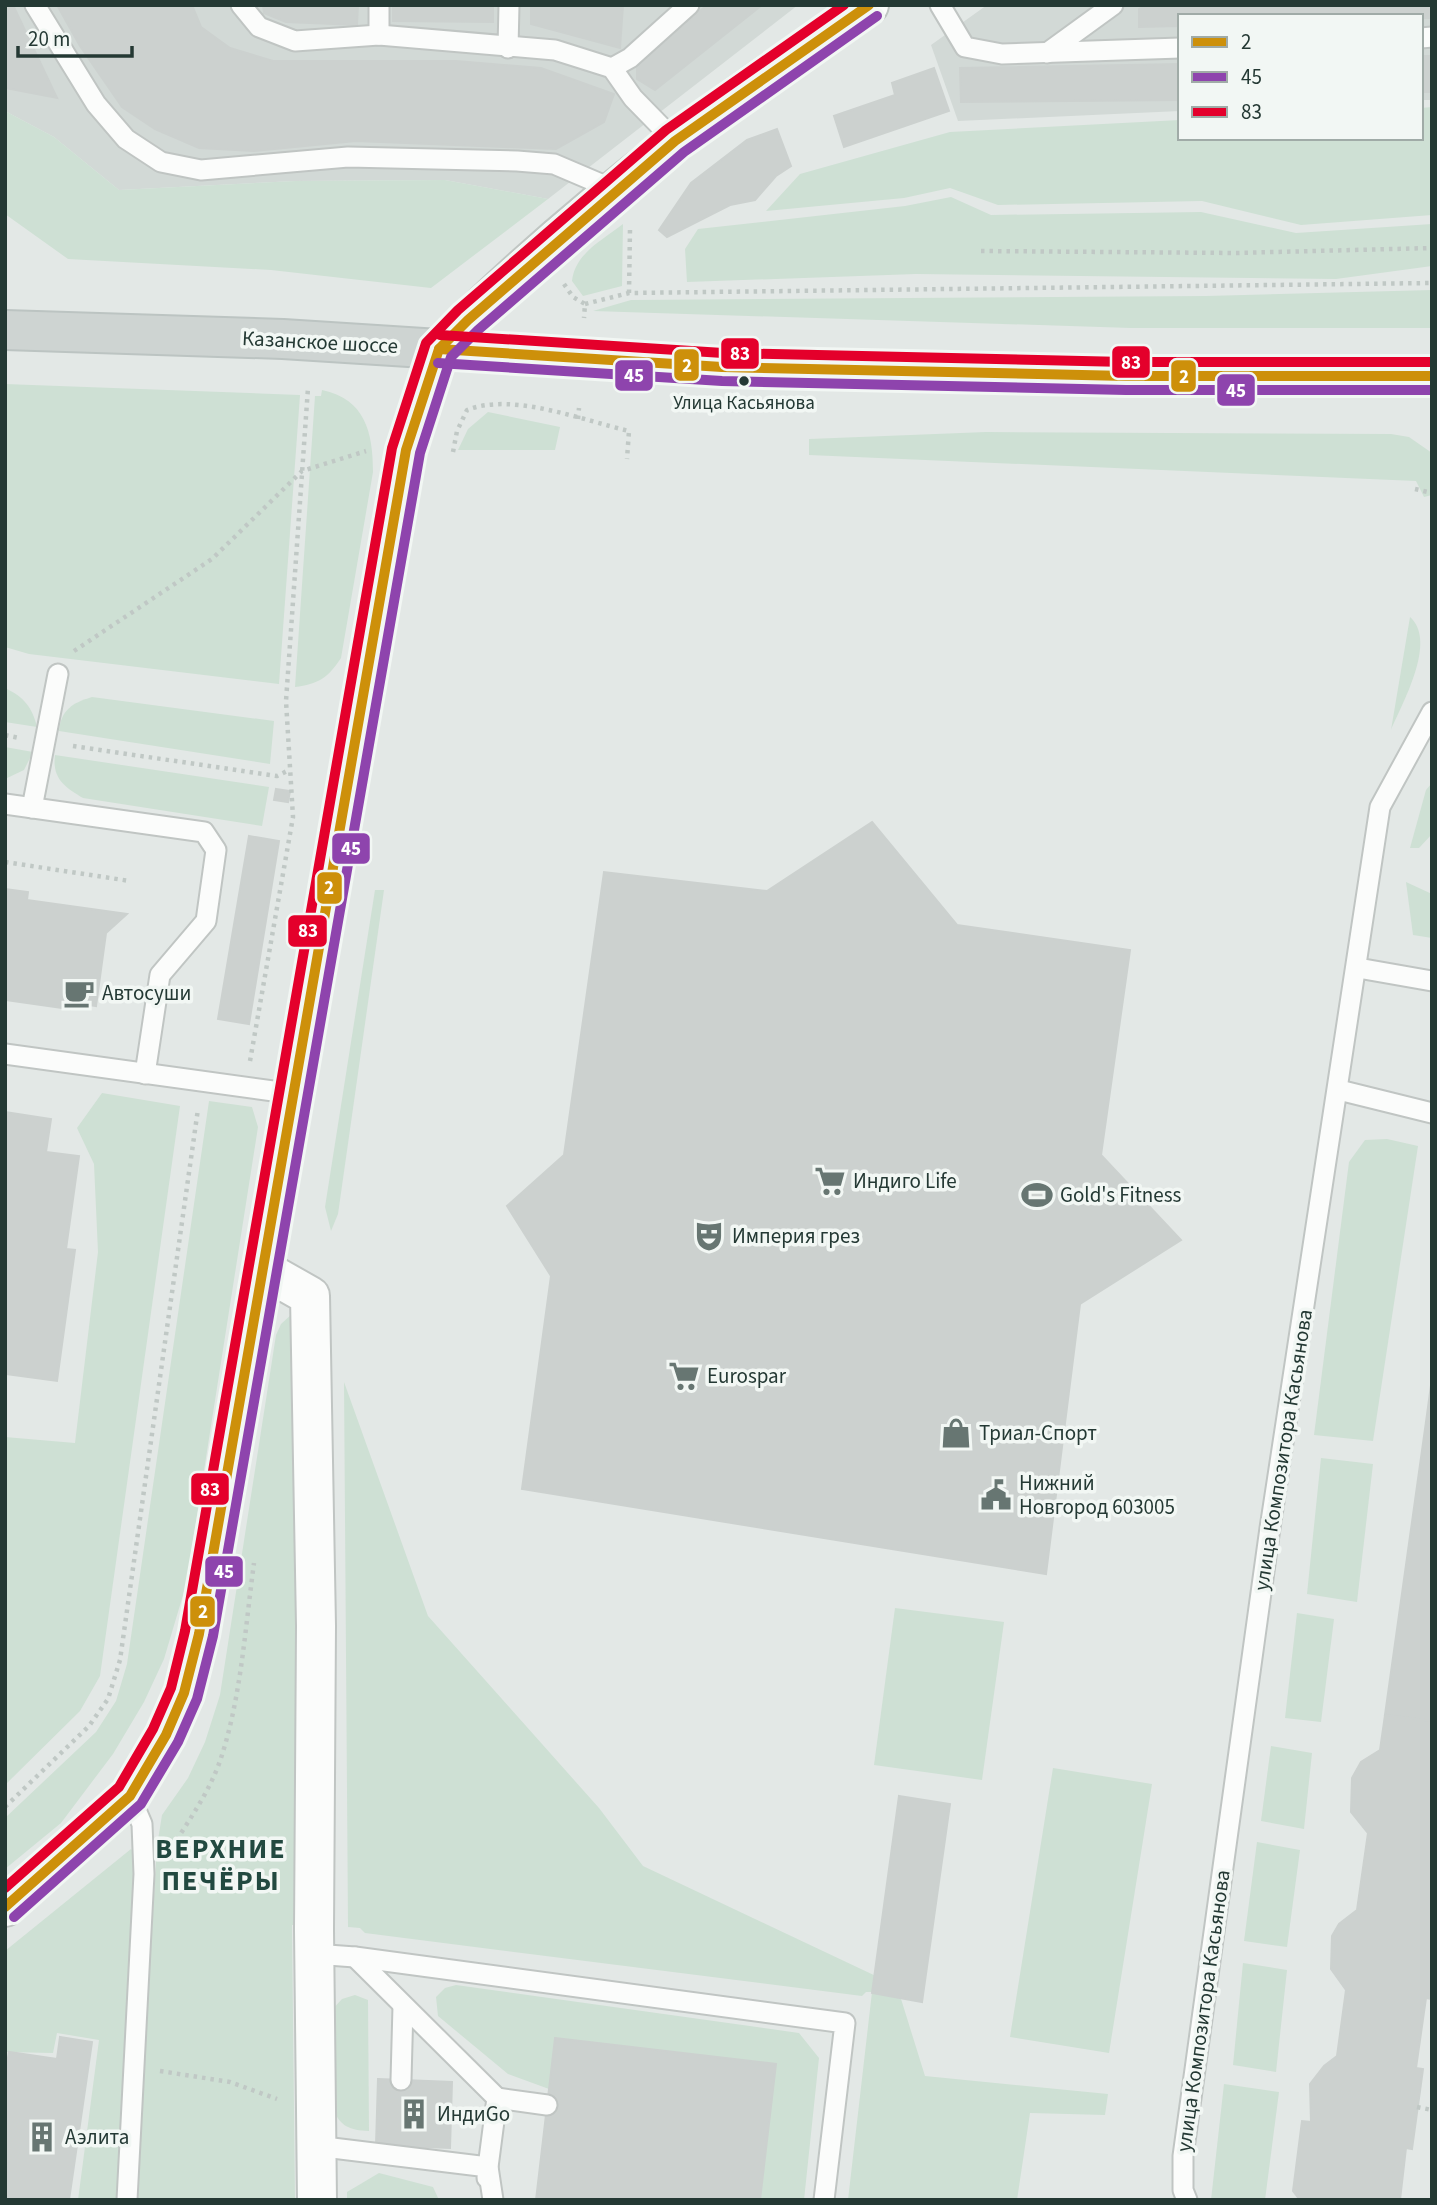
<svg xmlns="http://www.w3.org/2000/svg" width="1437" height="2205" viewBox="0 0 1437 2205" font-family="'Source Sans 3',sans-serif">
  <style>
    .built { fill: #d2d9d6 }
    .green { fill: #cee0d4 }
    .building { fill: #ccd1cf; stroke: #ccd1cf; stroke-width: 2 }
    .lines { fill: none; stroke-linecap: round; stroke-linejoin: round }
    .lane-casing { stroke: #c0c5c3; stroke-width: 23 }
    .street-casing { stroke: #c0c5c3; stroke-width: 42 }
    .secondary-casing { stroke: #c0c6c3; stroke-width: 42 }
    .primary-casing { stroke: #bcc4c2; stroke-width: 42 }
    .path { stroke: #c0c8c5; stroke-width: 4.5; stroke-dasharray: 3.5 5; stroke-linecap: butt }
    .lane { stroke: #fbfcfb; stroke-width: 19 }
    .street { stroke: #fbfcfb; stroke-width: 38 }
    .secondary { stroke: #fbfcfb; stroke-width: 38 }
    .primary { stroke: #ced4d2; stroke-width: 38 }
    .bus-1-casing { stroke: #f2f7f4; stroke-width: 16 }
    .bus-2-casing { stroke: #f2f7f4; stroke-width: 16 }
    .bus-3-casing { stroke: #f2f7f4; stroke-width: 16 }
    .bus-1 { stroke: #cd900a; stroke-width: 10 }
    .bus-2 { stroke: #8e44ad; stroke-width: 10 }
    .bus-3 { stroke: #e4002b; stroke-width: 10 }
    .bus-dot { fill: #243934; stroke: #f2f7f4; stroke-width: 2.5 }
    .labels { text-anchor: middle; stroke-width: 7; stroke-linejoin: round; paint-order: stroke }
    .bus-label { font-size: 19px; fill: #243934; stroke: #f2f7f4 }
    .street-label { font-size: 21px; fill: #243934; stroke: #f2f7f4 }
    .poi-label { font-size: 21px; fill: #243934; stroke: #f2f7f4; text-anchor: start }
    .district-label { font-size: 28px; font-weight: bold; letter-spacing: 2px; fill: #224940; stroke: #f2f7f4 }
    .line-badge { stroke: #f2f7f4; stroke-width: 2.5 }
    .badge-label { font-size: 19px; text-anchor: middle; font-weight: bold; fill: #fff }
  </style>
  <rect width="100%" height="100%" fill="#e3e8e6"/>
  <g class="built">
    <polygon points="5,5 798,5 548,199 445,180 295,181 119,190 54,137 5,111"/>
    <polygon points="987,5 1432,5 1432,100 1421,100 1421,16 1180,16 1180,111 958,121 931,45"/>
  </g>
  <g class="green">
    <polygon points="1432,107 1432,215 1301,225 1202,201 998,205 950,188 904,198 766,211 800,174 950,132 1180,120 1180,138 1421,138 1421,108"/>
    <polygon points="5,111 54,137 119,190 295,181 445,180 548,199 431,288 271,270 68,259 5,214"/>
    <polygon points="951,197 991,215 1201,212 1296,233 1432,224 1432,266 1336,279 916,274 687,282 685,249 698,229 905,206"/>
    <path d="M623,224l-1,62 -39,10 -11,-15c3,-28 31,-41 51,-57z"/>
    <polygon points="1432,290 1432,328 1131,328 593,311 631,300 1206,296"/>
    <polygon points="5,384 300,395 279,684 29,654 5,647"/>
    <path d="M322,390c43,9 51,42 51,82l-32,186c-13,20 -23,26 -46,29l20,-291h6z"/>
    <polygon points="488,412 560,427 555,450 458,450 468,429"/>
    <polygon points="986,432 1391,434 1409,437 1432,453 1432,495 1424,497 1416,481 809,455 809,439"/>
    <path d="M1410,617c27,24 -6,83 -19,113z"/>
    <path d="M5,688c19,9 27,19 32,39l-32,-5z"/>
    <path d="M92,697l182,24 -4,43 -211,-33c2,-21 13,-28 33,-34z"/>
    <polygon points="5,747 33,752 24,770 5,779"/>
    <path d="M55,755l214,32 -7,39 -179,-28c-19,-11 -31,-20 -28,-43z"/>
    <polygon points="1432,783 1432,834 1419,848 1410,848 1426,790"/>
    <polygon points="1406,882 1432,894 1432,938 1413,935"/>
    <polygon points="375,890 384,890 338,1214 331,1231 325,1207"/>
    <polygon points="102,1093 180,1106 100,1676 80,1711 5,1785 5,1437 75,1443 98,1252 94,1164 77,1128"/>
    <polygon points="209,1101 252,1107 258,1127 186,1585 164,1659 144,1702 113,1754 61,1823 5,1869 5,1818 96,1732 116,1701 127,1664"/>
    <polygon points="1387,1139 1418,1146 1373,1441 1314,1435 1349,1162 1365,1140"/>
    <polygon points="292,1314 301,1925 292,1925 295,2200 136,2200 157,1846 162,1815 188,1778 205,1742 220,1695 276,1335 281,1324"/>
    <polygon points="344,1382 428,1616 599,1808 643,1866 897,1986 925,2076 1108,2094 1105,2115 1030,2113 1017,2200 848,2200 872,1992 866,1992 862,1996 365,1933 360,1928 348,1927"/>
    <polygon points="1321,1458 1373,1464 1357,1602 1307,1594"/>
    <polygon points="895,1608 1004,1622 982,1780 874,1765"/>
    <polygon points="1297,1613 1334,1619 1321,1722 1285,1718"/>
    <polygon points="1271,1746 1312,1753 1304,1829 1261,1821"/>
    <polygon points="1053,1768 1152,1784 1109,2053 1010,2037"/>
    <polygon points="1257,1842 1300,1850 1287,1947 1244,1941"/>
    <polygon points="131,1849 139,1859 121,2200 78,2200 99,2040 57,2033 53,2053 5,2052 5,1951"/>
    <polygon points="1243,1963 1287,1970 1276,2072 1233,2065"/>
    <polygon points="456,1985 799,2033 819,2058 804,2200 760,2200 549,2089 508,2074 438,2016 436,1997 445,1988"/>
    <path d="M355,1995l13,5 1,131c-20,-1 -28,-4 -37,-23l-1,-97 11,-12z"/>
    <polygon points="1224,2084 1279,2092 1265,2200 1211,2200"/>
    <polygon points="379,2173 433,2187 439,2200 347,2200 347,2192"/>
  </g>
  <g class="building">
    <polygon points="5,5 13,5 57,98 5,88"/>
    <polygon points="57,5 192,5 201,27 230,48 273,61 456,61 541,68 614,94 604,122 556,149 356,141 254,151 199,148 155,129 122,107 80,46"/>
    <polygon points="263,5 358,5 357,25 286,22 264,13"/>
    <polygon points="393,5 493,5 493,22 393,21"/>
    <polygon points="531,5 623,5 620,48 531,24"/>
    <polygon points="707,5 762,5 655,90 637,79 637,65"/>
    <polygon points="1146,5 1432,5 1432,18 1180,16 1180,26 1139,27 1139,9"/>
    <rect x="1421" y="56" width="11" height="36"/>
    <polygon points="1180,64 1180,100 961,102 960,68"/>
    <polygon points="934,68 949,111 844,147 834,116 895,95 892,83"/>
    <polygon points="777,129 791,166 776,176 755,200 730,205 667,237 659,230 691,183 747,140"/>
    <polygon points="276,789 290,791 288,802 274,800"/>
    <polygon points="872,822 957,925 1130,950 1101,1155 1181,1240 1080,1304 1046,1574 522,1489 551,1276 507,1206 564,1155 604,872 767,891"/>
    <polygon points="249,836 279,841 249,1024 218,1019"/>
    <polygon points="5,889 28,892 27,900 127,914 106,933 96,1006 71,1002 70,1009 5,1000"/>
    <polygon points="5,1112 51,1119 46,1152 79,1156 66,1249 75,1250 57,1381 5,1374"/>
    <polygon points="1432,1378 1432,1423 1426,1422"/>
    <polygon points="1426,1422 1432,1423 1432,1721 1385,1715"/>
    <polygon points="1385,1715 1432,1721 1432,1999 1426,1998 1416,2068 1423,2069 1412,2149 1406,2148 1400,2200 1300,2200 1293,2191 1302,2121 1311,2122 1310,2084 1324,2066 1337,2056 1346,1990 1331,1969 1332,1936 1339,1924 1357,1910 1368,1833 1351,1812 1352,1778 1361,1762 1380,1750"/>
    <polygon points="899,1796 950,1804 922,2002 872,1993"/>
    <polygon points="60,2037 92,2042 69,2200 5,2200 5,2075 9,2052 57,2059"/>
    <polygon points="555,2038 776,2064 760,2200 536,2200"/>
    <polygon points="378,2079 452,2082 450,2148 376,2145"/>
  </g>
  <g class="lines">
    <g class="lane-casing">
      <g id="lane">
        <polyline points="35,5 96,104 126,139 161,162 201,170 348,157 517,161 554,164 615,190"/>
        <polyline points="241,5 259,27 295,41 379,35 555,50 612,68 633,98 675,141"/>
        <polyline points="940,5 965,47 1002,54 1180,48"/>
        <polyline points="379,35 379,5"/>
        <polyline points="1421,38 1432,37"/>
        <polyline points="508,48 509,5"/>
        <polyline points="1047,53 1113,5"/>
        <polyline points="612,68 630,58 689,5"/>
        <polyline points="5,804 204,832 216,850 206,921 160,975 145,1074"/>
        <polyline points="32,808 58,674"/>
        <polyline points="1358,968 1432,981"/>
        <polyline points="5,1054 295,1094"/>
        <polyline points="1339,1090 1432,1113"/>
        <polyline points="314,1954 355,1957 845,2023 824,2200"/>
        <polyline points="355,1957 497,2098 488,2167 493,2200"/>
        <polyline points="401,2080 403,2006"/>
        <polyline points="497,2098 547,2105"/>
        <polyline points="316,2146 488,2167 487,2178"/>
        <polyline points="127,2200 144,1874 142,1824 130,1796"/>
        <polyline points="1187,2200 1183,2190 1183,2156 1270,1528 1380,807 1432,712"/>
      </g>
    </g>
    <g class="street-casing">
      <g id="street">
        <polyline points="264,1270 310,1296 316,1626 314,1930 317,2200"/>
        <polyline points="5,1907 130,1796 166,1735 184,1693 199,1634 406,450 439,349"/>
      </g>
    </g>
    <g class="secondary-casing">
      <path id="secondary" d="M439,349c72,-74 153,-143 235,-206 62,-49 130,-92 195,-138"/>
    </g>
    <g class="primary-casing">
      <polyline id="primary" points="5,330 283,339 722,367 1126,376 1432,376"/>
    </g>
    <g class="path">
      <polyline points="981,251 1235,253 1432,248"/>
      <polyline points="564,284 573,297 585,304 584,318"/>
      <polyline points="629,293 630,229"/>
      <polyline points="585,304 629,293 1432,283"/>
      <polyline points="578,419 579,408"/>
      <path d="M453,452l4,-21 10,-21c45,-18 115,10 162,21l-2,28"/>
      <polyline points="1415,489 1432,493"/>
      <polyline points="74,651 212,559 302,471 366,451"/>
      <polyline points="5,735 19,738"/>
      <polyline points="73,746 277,776 289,770"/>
      <polyline points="5,862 130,881"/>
      <polyline points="250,1061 293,817 286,701 308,388"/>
      <polyline points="5,1807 89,1726 108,1699 120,1660 198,1109"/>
      <path d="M172,1847c18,-28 37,-55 48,-86 21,-62 25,-132 34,-198"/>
      <polyline points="160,2071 230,2082 277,2099"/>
      <polyline points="1417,2107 1432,2110"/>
    </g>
    <use href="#lane" class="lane"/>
    <use href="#street" class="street"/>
    <use href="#secondary" class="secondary"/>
    <use href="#primary" class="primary"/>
    <g class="bus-1-casing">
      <g id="bus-1">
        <polyline points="439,349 722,367 1126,376 1432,376"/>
        <polyline points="5,1907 130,1796 166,1735 184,1693 199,1634 406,450 439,349 468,320 675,141 869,5"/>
      </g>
    </g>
    <g class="bus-2-casing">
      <g id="bus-2">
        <polyline points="438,363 722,381 1126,390 1432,390"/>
        <polyline points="14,1917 141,1804 178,1742 197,1699 213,1636 420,453 451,357 478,330 684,152 877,16"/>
      </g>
    </g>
    <g class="bus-3-casing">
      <g id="bus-3">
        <polyline points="440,335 723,353 1126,362 1432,362"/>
        <polyline points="5,1888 119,1787 153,1729 171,1688 185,1631 392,448 426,343 458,310 666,130 844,5"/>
      </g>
    </g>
    <use href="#bus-1" class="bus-1"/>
    <use href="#bus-2" class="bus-2"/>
    <use href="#bus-3" class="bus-3"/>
  </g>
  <defs>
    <g id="cafe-bare" transform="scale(2.415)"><path d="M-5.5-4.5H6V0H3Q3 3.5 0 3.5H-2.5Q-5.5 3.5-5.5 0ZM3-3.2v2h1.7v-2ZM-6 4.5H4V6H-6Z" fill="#677672" stroke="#f2f7f4" stroke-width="2.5" paint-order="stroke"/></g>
    <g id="supermarket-bare" transform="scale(2.415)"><path d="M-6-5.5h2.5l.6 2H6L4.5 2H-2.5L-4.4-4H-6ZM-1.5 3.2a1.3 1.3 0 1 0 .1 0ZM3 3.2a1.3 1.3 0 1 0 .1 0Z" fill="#677672" stroke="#f2f7f4" stroke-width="2.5" paint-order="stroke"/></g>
    <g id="stadium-bare" transform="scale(2.415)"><path d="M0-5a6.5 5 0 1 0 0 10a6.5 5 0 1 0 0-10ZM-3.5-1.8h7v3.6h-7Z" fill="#677672" stroke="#f2f7f4" stroke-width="2.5" paint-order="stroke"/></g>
    <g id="theatre-bare" transform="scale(2.415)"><path d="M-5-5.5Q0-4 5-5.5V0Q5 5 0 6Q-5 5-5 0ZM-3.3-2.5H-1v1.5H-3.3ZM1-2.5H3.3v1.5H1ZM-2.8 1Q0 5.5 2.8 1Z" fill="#677672" stroke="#f2f7f4" stroke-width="2.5" paint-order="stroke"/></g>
    <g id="shop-bare" transform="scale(2.415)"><path d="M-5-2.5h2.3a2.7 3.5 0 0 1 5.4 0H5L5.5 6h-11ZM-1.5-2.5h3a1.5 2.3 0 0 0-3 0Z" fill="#677672" stroke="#f2f7f4" stroke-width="2.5" paint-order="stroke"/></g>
    <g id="civic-bare" transform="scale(2.415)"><path d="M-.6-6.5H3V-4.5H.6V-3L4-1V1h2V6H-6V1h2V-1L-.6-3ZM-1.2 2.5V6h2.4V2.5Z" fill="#677672" stroke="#f2f7f4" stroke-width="2.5" paint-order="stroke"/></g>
    <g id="building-bare" transform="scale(2.415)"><path d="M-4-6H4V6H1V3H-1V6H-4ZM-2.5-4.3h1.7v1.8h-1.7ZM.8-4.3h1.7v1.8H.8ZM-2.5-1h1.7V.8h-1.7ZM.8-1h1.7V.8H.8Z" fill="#677672" stroke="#f2f7f4" stroke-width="2.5" paint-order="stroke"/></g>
  </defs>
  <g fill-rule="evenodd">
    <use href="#cafe-bare" x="79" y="993"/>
    <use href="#supermarket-bare" x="830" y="1181"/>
    <use href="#stadium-bare" x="1037" y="1195"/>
    <use href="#theatre-bare" x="709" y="1236"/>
    <use href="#supermarket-bare" x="684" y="1376"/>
    <use href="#shop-bare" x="956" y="1433"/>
    <use href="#civic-bare" x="996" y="1495"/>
    <use href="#building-bare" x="414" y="2114"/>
    <use href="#building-bare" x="42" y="2137"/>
  </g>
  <circle class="bus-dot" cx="744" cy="381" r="6"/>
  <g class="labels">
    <g class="bus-label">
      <text x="744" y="409">Улица Касьянова</text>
    </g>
    <g class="street-label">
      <text transform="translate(320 342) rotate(3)" y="7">Казанское шоссе</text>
      <text transform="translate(1283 1450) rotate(-81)" y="7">улица Композитора Касьянова</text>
      <text transform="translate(1203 2011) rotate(-82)" y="7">улица Композитора Касьянова</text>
    </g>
    <g class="poi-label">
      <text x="102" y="1000">Автосуши</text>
      <text x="853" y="1188">Индиго Life</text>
      <text x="1060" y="1202">Gold's Fitness</text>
      <text x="732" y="1243">Империя грез</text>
      <text x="707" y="1383">Eurospar</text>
      <text x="979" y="1440">Триал-Спорт</text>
      <text x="1019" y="1490">Нижний<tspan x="1019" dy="24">Новгород 603005</tspan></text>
      <text x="437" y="2121">ИндиGo</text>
      <text x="65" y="2144">Аэлита</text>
    </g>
    <g class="district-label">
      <text x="221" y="1858">ВЕРХНИЕ<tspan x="221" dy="32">ПЕЧЁРЫ</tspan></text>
    </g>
  </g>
  <g class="line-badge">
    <rect x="720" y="337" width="40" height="33" rx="7" fill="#e4002b"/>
    <rect x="1111" y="345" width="40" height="34" rx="7" fill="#e4002b"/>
    <rect x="673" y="348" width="27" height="34" rx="7" fill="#cd900a"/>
    <rect x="614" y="359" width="40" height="33" rx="7" fill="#8e44ad"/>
    <rect x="1170" y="359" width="27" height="34" rx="7" fill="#cd900a"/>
    <rect x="1216" y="373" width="40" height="34" rx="7" fill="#8e44ad"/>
    <rect x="331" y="832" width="40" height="33" rx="7" fill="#8e44ad"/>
    <rect x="316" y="871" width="27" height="34" rx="7" fill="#cd900a"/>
    <rect x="287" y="914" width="41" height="34" rx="7" fill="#e4002b"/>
    <rect x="190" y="1472" width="40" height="34" rx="7" fill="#e4002b"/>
    <rect x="204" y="1555" width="40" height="33" rx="7" fill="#8e44ad"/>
    <rect x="189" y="1595" width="27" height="33" rx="7" fill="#cd900a"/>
  </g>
  <g class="badge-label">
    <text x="740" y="360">83</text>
    <text x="1131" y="369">83</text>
    <text x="687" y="372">2</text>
    <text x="634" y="382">45</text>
    <text x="1184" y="383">2</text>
    <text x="1236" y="397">45</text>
    <text x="351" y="855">45</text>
    <text x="329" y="894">2</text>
    <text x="308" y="937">83</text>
    <text x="210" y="1496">83</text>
    <text x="224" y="1578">45</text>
    <text x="203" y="1618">2</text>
  </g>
  <rect width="1437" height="2205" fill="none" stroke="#243934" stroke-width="14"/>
  <rect x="1178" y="14" width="245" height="126" fill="#f2f7f4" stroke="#a0aba7" stroke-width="2"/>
  <rect x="1192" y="37" width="35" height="10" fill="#cd900a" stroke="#a0aba7" stroke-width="2"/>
  <text x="1241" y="49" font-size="21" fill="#243934">2</text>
  <rect x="1192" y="72" width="35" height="10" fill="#8e44ad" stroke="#a0aba7" stroke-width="2"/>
  <text x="1241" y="84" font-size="21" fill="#243934">45</text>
  <rect x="1192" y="107" width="35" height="10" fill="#e4002b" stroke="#a0aba7" stroke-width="2"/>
  <text x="1241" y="119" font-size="21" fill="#243934">83</text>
  <path d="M18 46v10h114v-10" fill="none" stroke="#243934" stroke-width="3.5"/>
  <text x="28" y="46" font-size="21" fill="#243934" stroke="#f2f7f4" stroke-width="5" paint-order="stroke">20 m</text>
</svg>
